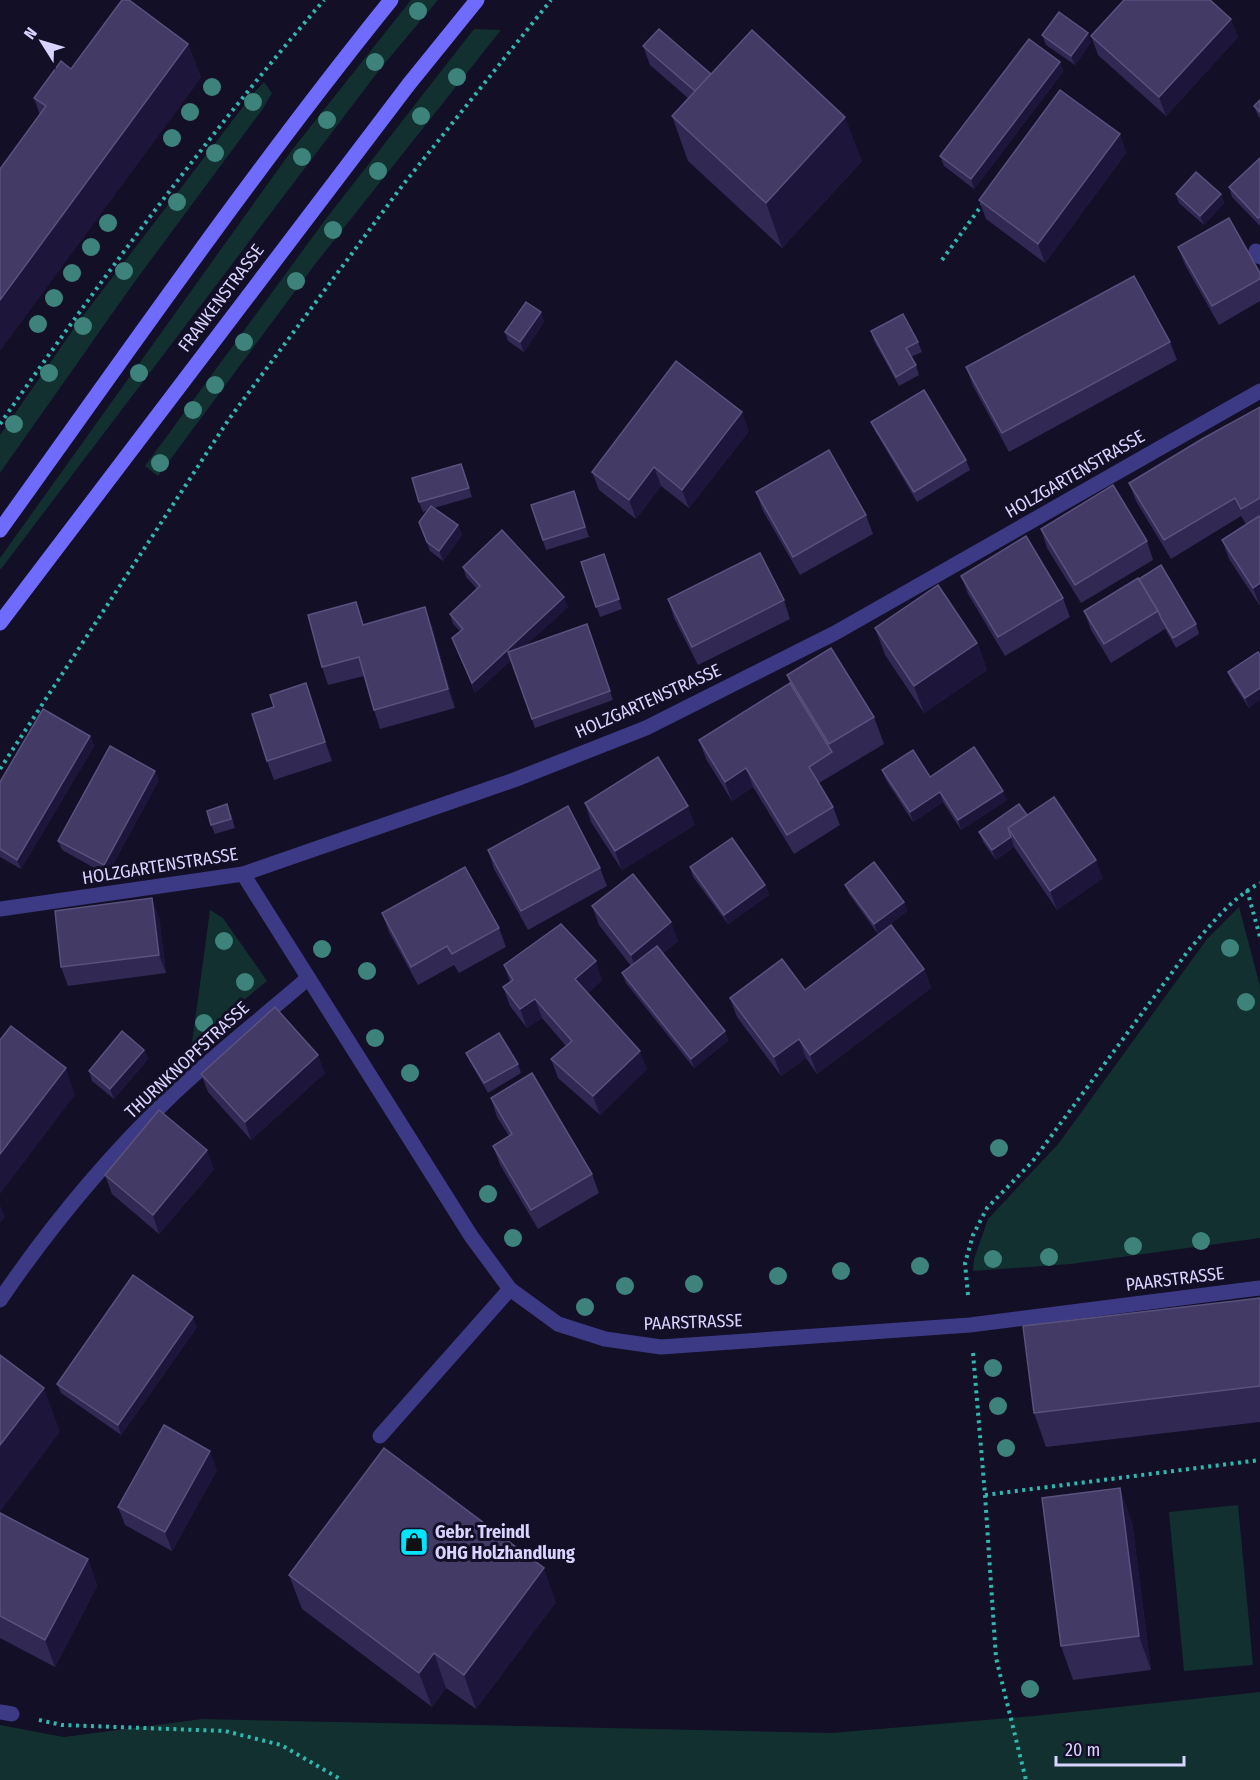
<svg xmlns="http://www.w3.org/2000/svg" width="1260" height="1780" viewBox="0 0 1260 1780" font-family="'Fira Sans Condensed',sans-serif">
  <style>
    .green { fill: #12302f }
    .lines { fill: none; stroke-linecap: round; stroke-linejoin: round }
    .path { stroke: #2fb8b0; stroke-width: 4; stroke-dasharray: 3 4.5; stroke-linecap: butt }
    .lane { stroke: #3d3a85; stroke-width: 15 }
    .street { stroke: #3d3a85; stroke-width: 15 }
    .secondary { stroke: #6f6bff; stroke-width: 15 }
    .tree { fill: #3d827b }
    .wall { fill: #312854 }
    .shaded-wall { fill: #1d163a }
    .building { fill: #433a66; stroke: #5a527e; stroke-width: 1.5 }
    .labels { text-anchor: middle; stroke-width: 6; stroke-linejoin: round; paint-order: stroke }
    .street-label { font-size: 18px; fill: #d9d4ff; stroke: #130f26 }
    .poi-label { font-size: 18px; font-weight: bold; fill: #d9d4ff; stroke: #130f26; text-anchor: start }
  </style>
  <rect width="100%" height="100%" fill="#130f26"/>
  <g class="green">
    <polygon points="411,0 438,0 380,69 1,569 0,569 0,558 292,150"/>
    <polygon points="474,29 501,30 316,263 158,476 145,466 325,220"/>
    <polygon points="264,82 272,93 262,110 133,284 0,473 0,435 79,321 252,95"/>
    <polygon points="1239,907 1260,986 1260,1238 1071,1264 973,1271 974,1259 988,1219 1059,1143 1207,939"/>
    <polygon points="210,910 223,918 267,981 192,1043"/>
    <polygon points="1238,1505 1253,1665 1184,1671 1169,1512"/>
    <polygon points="1260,1692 1260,1780 0,1780 0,1725 64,1737 202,1719 832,1733 1034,1716"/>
  </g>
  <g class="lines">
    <g class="path">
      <polyline points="942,260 984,202"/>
      <path d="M0,424c102,-146 208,-289 324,-424"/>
      <polyline points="0,769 229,419 402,186 551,0"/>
      <polyline points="1247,890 1260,937"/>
      <path d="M968,1295l-3,-32 8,-28 14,-27 45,-46 156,-211c21,-24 43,-53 72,-68"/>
      <polyline points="973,1353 985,1495 996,1658 1026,1780"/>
      <polyline points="985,1495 1260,1460"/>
      <polyline points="39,1720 62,1725 225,1731 281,1745 342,1780"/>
    </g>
    <g class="lane">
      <polyline points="1256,251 1260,257"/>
      <polyline points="380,1436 510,1289"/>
    </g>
    <g class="street">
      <polyline points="243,874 471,1236 510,1289 558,1324 605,1339 661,1347 970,1325 1260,1288"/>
      <polyline points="0,909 243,874 514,780 646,728 835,633 1260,391"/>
      <path d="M0,1300c49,-72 107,-142 169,-202 44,-42 93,-80 138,-119"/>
      <polyline points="0,1712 12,1714"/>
    </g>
    <g class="secondary">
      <path d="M0,530c128,-178 253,-359 391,-530"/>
      <polyline points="0,623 409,84 477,0"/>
    </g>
  </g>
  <g class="tree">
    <circle cx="418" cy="11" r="9"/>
    <circle cx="375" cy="62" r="9"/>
    <circle cx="457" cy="77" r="9"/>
    <circle cx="212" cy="87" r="9"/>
    <circle cx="253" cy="102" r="9"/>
    <circle cx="190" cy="112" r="9"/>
    <circle cx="421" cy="116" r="9"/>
    <circle cx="327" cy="120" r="9"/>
    <circle cx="172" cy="138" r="9"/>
    <circle cx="215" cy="153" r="9"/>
    <circle cx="302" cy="157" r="9"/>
    <circle cx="378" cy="171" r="9"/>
    <circle cx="177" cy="202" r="9"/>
    <circle cx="108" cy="223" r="9"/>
    <circle cx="333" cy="230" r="9"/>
    <circle cx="91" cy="247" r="9"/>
    <circle cx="124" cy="271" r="9"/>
    <circle cx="72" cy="273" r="9"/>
    <circle cx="296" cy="281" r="9"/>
    <circle cx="54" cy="298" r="9"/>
    <circle cx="38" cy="324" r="9"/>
    <circle cx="83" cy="326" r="9"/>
    <circle cx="244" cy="342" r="9"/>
    <circle cx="49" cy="373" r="9"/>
    <circle cx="139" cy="373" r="9"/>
    <circle cx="215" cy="385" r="9"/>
    <circle cx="193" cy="410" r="9"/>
    <circle cx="14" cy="424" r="9"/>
    <circle cx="160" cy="463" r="9"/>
    <circle cx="224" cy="941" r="9"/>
    <circle cx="1230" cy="948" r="9"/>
    <circle cx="322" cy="949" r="9"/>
    <circle cx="367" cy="971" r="9"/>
    <circle cx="245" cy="982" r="9"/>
    <circle cx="1246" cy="1002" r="9"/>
    <circle cx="204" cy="1023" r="9"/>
    <circle cx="375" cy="1038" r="9"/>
    <circle cx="410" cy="1073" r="9"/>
    <circle cx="999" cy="1148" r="9"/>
    <circle cx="488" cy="1194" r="9"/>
    <circle cx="513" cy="1238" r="9"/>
    <circle cx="1201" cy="1241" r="9"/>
    <circle cx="1133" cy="1246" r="9"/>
    <circle cx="1049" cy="1257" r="9"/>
    <circle cx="993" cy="1259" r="9"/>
    <circle cx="920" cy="1266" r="9"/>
    <circle cx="841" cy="1271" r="9"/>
    <circle cx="778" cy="1276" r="9"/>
    <circle cx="694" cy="1284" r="9"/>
    <circle cx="625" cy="1286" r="9"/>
    <circle cx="585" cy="1307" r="9"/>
    <circle cx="993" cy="1368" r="9"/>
    <circle cx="998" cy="1406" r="9"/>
    <circle cx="1006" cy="1448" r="9"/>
    <circle cx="1030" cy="1689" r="9"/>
  </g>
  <g class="wall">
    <polygon points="1042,35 1091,42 1075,65 1046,45"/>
    <polygon points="1091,36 1238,37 1166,116 1098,55"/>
    <polygon points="188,44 201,78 40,115 34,98 71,69"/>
    <polygon points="643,46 711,74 862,161 782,248 688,161 672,116 688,98 650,65"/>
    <polygon points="1060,62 1063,72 974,189 944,166 940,156"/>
    <polygon points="1260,100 1260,118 1258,116 1254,106"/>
    <polygon points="1120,134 1126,153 1045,263 986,219 979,200"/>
    <polygon points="1260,158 1260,226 1232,197 1229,187"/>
    <polygon points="1176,194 1221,194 1224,203 1204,225 1179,203"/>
    <polygon points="1178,247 1260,273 1260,301 1219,325 1185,265"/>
    <polygon points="541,312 544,322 524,352 508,341 505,332"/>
    <polygon points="871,331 918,342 922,352 911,357 916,365 919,375 899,386 874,341"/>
    <polygon points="1170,342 1177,360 1009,452 973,386 966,367"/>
    <polygon points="1260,407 1260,606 1229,559 1222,540 1246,524 1241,516 1171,559 1136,501 1129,483"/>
    <polygon points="871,422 966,460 970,470 917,502 875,431"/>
    <polygon points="749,431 689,508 661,486 636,519 599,490 592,472"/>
    <polygon points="461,464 472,497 434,508 458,525 462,535 443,561 430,551 419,522 428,510 423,512 419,502"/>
    <polygon points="574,491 589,537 546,550 531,505"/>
    <polygon points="756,492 866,515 873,534 800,575 763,511"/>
    <polygon points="1041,529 1147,541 1153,560 1081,603 1047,548"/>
    <polygon points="604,554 622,609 600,617 581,562"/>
    <polygon points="463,567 568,607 525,646 587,624 613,700 535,728 511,660 475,693 452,638 460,631 453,624 450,614 477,589 466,577"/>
    <polygon points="961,576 1063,598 1070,617 1005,656 968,594"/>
    <polygon points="1138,578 1196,624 1199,634 1176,648 1165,629 1111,663 1091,630 1084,611"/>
    <polygon points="668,599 784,600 790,619 698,665 674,618"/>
    <polygon points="364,624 432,626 455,708 380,729 374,710 364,676 328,685 322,667"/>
    <polygon points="875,628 977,643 987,670 924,713 885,655"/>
    <polygon points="1258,652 1249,708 1232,682 1228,672"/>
    <polygon points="787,675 874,717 884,744 819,783 833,807 840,825 794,854 753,787 732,801 706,759 699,740 790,683"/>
    <polygon points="306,683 332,761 274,780 267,761 274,707"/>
    <polygon points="90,736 94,746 21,869 0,857 0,782"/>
    <polygon points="882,770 930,777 1007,800 961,830 943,802 913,822 886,780"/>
    <polygon points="159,780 107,875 62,850 58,841"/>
    <polygon points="585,803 695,825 622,870 591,822"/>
    <polygon points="231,814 235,828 215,834 211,825"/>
    <polygon points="1027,815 1103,878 1057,910 1014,847 996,860 983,842 979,832"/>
    <polygon points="488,850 600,868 607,886 528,930 494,869"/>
    <polygon points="690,867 765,885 769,895 728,924 693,877"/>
    <polygon points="845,885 904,902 907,911 878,934 849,894"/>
    <polygon points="592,906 678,941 663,953 725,1031 728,1041 694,1068 626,983 622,973 631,966 599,925"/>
    <polygon points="382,913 499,928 506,947 459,973 454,965 418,985 389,932"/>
    <polygon points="159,917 166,973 68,986 61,967"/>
    <polygon points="504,965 602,980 588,993 647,1069 600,1115 558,1078 551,1059 566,1046 542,1018 527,1028 510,1006 503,987 510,982"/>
    <polygon points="924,969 931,988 817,1074 806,1058 781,1076 737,1017 730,998 805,990"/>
    <polygon points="144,1050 148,1059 114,1099 92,1081 89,1071"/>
    <polygon points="466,1053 518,1064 521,1073 488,1093 470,1062"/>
    <polygon points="325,1073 251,1140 208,1092 201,1074"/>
    <polygon points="491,1098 592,1174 599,1193 538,1229 500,1165 493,1146 509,1136 497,1117"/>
    <polygon points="214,1169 159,1234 112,1194 105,1175"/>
    <polygon points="1260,1298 1260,1422 1046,1447 1034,1413"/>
    <polygon points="197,1327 121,1435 61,1393 57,1384"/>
    <polygon points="217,1470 172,1551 125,1525 118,1507"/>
    <polygon points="0,1513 88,1559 97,1586 55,1667 0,1638"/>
    <polygon points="1132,1522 1151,1670 1073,1680 1061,1646"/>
    <polygon points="289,1575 556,1602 476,1709 446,1688 432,1707 302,1609"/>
  </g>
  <g class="shaded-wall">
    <polygon points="1231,19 1238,37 1166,116 1159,97"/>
    <polygon points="1088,33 1091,42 1075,65 1071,56"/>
    <polygon points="188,44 201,78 0,351 0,300"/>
    <polygon points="1060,62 1063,72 974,189 971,179"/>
    <polygon points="845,117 862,161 782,248 766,203"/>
    <polygon points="1120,134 1126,153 1045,263 1038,244"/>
    <polygon points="1221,194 1224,203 1204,225 1200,216"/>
    <polygon points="541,312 544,322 524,352 520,342"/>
    <polygon points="742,412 749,431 689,508 682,490"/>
    <polygon points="654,467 661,486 636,519 629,500"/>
    <polygon points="458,525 462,535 443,561 439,551"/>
    <polygon points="1260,583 1260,606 1253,588"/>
    <polygon points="564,597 568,607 475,693 472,683"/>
    <polygon points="425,607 432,626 455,708 448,689"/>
    <polygon points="977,643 987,670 924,713 914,686"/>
    <polygon points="306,683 313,702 332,761 325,742"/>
    <polygon points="1260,688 1260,700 1249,708 1245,698"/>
    <polygon points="90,736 94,746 21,869 17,860"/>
    <polygon points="746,768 753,787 732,801 725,782"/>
    <polygon points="155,771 159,780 107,875 104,865"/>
    <polygon points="1003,791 1007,800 961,830 958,820"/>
    <polygon points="940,792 943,802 913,822 910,812"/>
    <polygon points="688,806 695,825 622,870 615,851"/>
    <polygon points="1011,837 1014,847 996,860 992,850"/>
    <polygon points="1096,860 1103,878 1057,910 1050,891"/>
    <polygon points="765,885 769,895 728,924 724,915"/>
    <polygon points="152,898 159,917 166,973 159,955"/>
    <polygon points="904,902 907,911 878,934 874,924"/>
    <polygon points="671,922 678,941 637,973 631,955"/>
    <polygon points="596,961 602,980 582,998 575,979"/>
    <polygon points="924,969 931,988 817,1074 810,1055"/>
    <polygon points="535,999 542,1018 527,1028 520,1009"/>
    <polygon points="725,1031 728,1041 694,1068 691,1059"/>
    <polygon points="799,1039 806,1058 781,1076 774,1057"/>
    <polygon points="144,1050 148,1059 114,1099 110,1089"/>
    <polygon points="640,1051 647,1069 600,1115 593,1096"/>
    <polygon points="318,1055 325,1073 251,1140 245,1122"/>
    <polygon points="66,1068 75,1095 0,1194 0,1154"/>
    <polygon points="207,1150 214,1169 159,1234 153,1215"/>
    <polygon points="0,1205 5,1217 0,1223"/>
    <polygon points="193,1317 197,1327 121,1435 118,1425"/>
    <polygon points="44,1388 60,1432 0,1512 0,1445"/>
    <polygon points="210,1451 217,1470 172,1551 165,1532"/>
    <polygon points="1120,1488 1132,1522 1151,1670 1139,1636"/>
    <polygon points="88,1559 97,1586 55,1667 45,1640"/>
    <polygon points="544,1568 556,1602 476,1709 464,1675"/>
    <polygon points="434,1653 446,1688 432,1707 419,1673"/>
  </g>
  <g class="building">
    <polygon points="122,0 129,0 188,44 0,300 0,169 46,106 34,98 61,61 71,69"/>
    <polygon points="1124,0 1210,0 1231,19 1159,97 1091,36"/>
    <polygon points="1059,12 1088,33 1071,56 1042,35"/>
    <polygon points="659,29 711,74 695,91 643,46"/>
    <polygon points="752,30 845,117 766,203 672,116"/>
    <polygon points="1029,39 1060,62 971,179 940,156"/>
    <polygon points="1060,90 1120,134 1038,244 979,200"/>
    <polygon points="1260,100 1260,112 1254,106"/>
    <polygon points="1260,158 1260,217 1258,218 1229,187"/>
    <polygon points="1196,172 1221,194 1200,216 1176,194"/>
    <polygon points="1229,218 1260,273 1260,279 1212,306 1178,247"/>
    <polygon points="1134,276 1170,342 1002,433 966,367"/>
    <polygon points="526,302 541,312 520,342 505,332"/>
    <polygon points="903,314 918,342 906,348 916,365 896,377 871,331"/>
    <polygon points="676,361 742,412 682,490 654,467 629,500 592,472"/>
    <polygon points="924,390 966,460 914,492 871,422"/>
    <polygon points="1260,407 1260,498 1241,509 1235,498 1164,540 1129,483 1202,439"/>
    <polygon points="829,450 866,515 793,557 756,492"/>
    <polygon points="461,464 469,488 419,502 412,478"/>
    <polygon points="1113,485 1147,541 1075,585 1041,529"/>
    <polygon points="574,491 585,527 543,540 531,505"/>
    <polygon points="431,506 458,525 439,551 427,542 419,522"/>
    <polygon points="1259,516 1260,518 1260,583 1253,588 1222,540"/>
    <polygon points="502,530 564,597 472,683 452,638 463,629 450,614 480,586 463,567"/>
    <polygon points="1026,536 1063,598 998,637 961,576"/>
    <polygon points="760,553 784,600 692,647 668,599"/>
    <polygon points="604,554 619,599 596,607 581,562"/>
    <polygon points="1161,565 1196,624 1173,638 1162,620 1158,611 1139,579"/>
    <polygon points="1138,578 1158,611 1104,644 1084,611"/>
    <polygon points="938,585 977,643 914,686 875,628"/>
    <polygon points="356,602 363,625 425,607 448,689 374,710 359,657 322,667 308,615"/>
    <polygon points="587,624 610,691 532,719 508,652"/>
    <polygon points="831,648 874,717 829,744 787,675"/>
    <polygon points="1258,652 1260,655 1260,688 1245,698 1228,672"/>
    <polygon points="306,683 325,742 267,761 252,714 274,707 270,695"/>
    <polygon points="790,683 832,752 809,767 833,807 787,835 746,768 725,782 699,740"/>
    <polygon points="43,709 90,736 17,860 0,849 0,782"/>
    <polygon points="110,746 155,771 104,865 58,841"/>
    <polygon points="974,747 1003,791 958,820 940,792 910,812 882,770 913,750 930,777"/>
    <polygon points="658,757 688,806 615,851 585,803"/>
    <polygon points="1054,797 1096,860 1050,891 1008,828"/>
    <polygon points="227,804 231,819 211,825 207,811"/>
    <polygon points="1019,804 1027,815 1008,828 1011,837 992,850 979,832"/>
    <polygon points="568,806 600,868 521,911 488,850"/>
    <polygon points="732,838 765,885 724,915 690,867"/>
    <polygon points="874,862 904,902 874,924 845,885"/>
    <polygon points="465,867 499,928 452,954 447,946 411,967 382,913"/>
    <polygon points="633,874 671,922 631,955 592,906"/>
    <polygon points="152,898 159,955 61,967 55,911"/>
    <polygon points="561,924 596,961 575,979 640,1051 593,1096 551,1059 572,1041 535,999 520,1009 503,987 513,980 504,965"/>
    <polygon points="891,925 924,969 810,1055 799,1039 774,1057 730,998 782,959 805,990"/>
    <polygon points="657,946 725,1031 691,1059 622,973"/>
    <polygon points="275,1007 318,1055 245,1122 201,1074"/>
    <polygon points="11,1026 66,1068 0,1154 0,1040"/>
    <polygon points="122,1031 144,1050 110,1089 89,1071"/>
    <polygon points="499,1033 518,1064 484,1083 466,1053"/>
    <polygon points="532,1073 592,1174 531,1210 493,1146 512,1134 491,1098"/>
    <polygon points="159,1110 207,1150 153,1215 105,1175"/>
    <polygon points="133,1275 193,1317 118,1425 57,1384"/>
    <polygon points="1260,1298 1260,1386 1034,1413 1023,1326"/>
    <polygon points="0,1355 44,1388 0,1445"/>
    <polygon points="164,1425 210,1451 165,1532 118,1507"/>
    <polygon points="384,1448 544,1568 464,1675 434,1653 419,1673 289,1575"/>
    <polygon points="1120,1488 1139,1636 1061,1646 1042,1498"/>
    <polygon points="0,1513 88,1559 45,1640 0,1616"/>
  </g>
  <defs>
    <g id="shop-square" transform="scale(1.5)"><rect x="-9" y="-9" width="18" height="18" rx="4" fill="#00e5ff" stroke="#130f26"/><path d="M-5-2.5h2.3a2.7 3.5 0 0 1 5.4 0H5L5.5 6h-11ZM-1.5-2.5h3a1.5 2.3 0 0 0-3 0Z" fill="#111"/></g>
  </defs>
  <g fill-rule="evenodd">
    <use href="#shop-square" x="414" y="1542"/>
  </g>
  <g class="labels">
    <g class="street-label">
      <text transform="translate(221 298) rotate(-53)" y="6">FRANKENSTRASSE</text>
      <text transform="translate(1075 474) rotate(-30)" y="6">HOLZGARTENSTRASSE</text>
      <text transform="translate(648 701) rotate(-24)" y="6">HOLZGARTENSTRASSE</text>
      <text transform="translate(160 866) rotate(-9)" y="6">HOLZGARTENSTRASSE</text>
      <text transform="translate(187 1060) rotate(-43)" y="6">THURNKNOPFSTRASSE</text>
      <text transform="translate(1175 1279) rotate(-7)" y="6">PAARSTRASSE</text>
      <text transform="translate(693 1322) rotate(-2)" y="6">PAARSTRASSE</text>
    </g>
    <g class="poi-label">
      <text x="435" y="1538">Gebr. Treindl<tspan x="435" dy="21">OHG Holzhandlung</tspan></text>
    </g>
  </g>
  <g transform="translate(42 42) rotate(307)" stroke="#130f26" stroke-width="4.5" paint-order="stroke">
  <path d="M0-4.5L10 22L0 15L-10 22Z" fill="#d9d4ff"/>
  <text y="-9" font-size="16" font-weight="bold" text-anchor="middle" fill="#d9d4ff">N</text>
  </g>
  <path d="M1056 1756v9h128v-9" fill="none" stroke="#d9d4ff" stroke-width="3"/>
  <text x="1065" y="1756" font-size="18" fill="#d9d4ff" stroke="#130f26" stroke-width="4.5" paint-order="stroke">20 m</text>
</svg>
